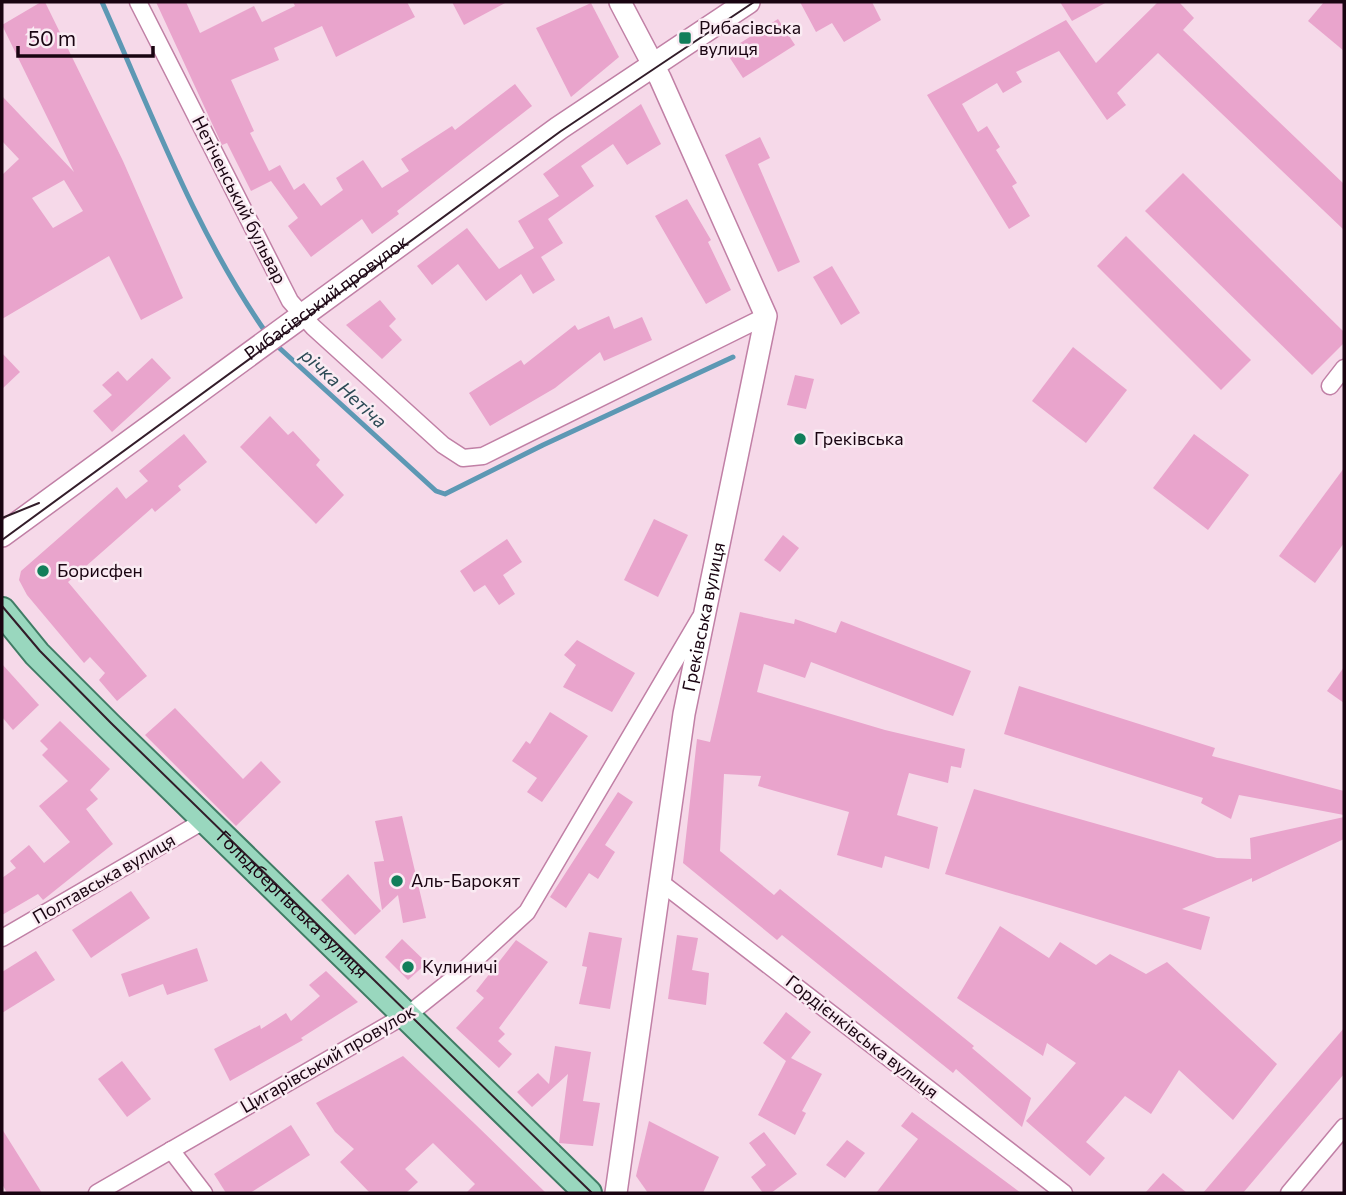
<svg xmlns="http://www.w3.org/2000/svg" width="1346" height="1195" viewBox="0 0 1346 1195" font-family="Commissioner,sans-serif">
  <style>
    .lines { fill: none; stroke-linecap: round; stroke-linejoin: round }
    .stream { stroke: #5d98b4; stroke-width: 5 }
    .building { fill: #e9a4cc; fill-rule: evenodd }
    .minor-casing { stroke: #c180a6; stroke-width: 19 }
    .tertiary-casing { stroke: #c180a6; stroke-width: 24 }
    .secondary-casing { stroke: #c180a6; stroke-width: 26 }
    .primary-casing { stroke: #407c65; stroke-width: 30 }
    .minor { stroke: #fff; stroke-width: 16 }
    .tertiary { stroke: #fff; stroke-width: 21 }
    .secondary { stroke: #fff; stroke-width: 23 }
    .primary { stroke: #99d7be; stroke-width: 26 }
    .tram { stroke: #321c29; stroke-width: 2 }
    .poi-dot { fill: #117e5a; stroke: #faebf3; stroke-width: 2.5 }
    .labels { text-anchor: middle; stroke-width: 5; stroke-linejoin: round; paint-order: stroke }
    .poi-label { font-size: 18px; fill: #190411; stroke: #faebf3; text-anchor: start }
    .street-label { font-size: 18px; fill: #190411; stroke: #faebf3 }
    .water-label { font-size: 19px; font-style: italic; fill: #2c4a55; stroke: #faebf3 }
  </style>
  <rect width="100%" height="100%" fill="#f6d9e9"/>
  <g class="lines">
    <g class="stream">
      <path d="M102,2c50,112 94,231 165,332"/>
      <polyline points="275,344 436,491 445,494 543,445 733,357"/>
    </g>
  </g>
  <g class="building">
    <path d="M41,2h4l78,159 60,137 -42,22 -32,-64 -107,63v-144l17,-16 -17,-18v-45l72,76 -72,-147zM64,180l19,31 -30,17 -21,-30z"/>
    <polygon points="156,2 186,2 200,33 254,6 262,22 295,6 293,2 407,2 415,17 336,57 322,26 274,48 279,60 231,80 254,131 250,133 269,171 280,165 294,190 304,183 321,206 343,190 336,178 363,160 382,188 409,171 401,159 452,126 455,130 515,84 532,106 397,211 399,214 372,234 362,219 311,257 288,226 298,218 271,181 251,191 227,143 222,145"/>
    <polygon points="452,2 507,2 464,25"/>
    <polygon points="800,2 872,2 881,20 844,42 832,23 816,32"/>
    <polygon points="1060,2 1107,2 1072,21"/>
    <polygon points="1158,2 1179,2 1194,18 1183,30 1344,184 1344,230 1158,53 1117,93 1126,105 1107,120 1059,51 1016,72 1022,82 1003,93 997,83 962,104 978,132 987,126 1000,147 996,150 1017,183 1012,186 1030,216 1009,229 927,95 1066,20 1096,63"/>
    <polygon points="1324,2 1344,2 1344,51 1308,21"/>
    <polygon points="591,3 619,57 571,97 536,28"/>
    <polygon points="778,19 795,45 743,78 726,52"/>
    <polygon points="641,104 661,144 627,165 613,144 581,166 594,186 548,219 563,243 541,257 555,280 533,294 521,274 486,301 458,264 432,285 417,266 467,228 499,269 534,248 518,221 559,196 543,174"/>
    <polygon points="760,137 770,158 758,164 800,262 778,272 725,155"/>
    <polygon points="1183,173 1344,332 1344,343 1312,375 1145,211"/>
    <polygon points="687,199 711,240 708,242 731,290 706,304 655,216"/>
    <polygon points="1126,236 1251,360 1221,390 1097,266"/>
    <polygon points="832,266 860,313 841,325 813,277"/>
    <polygon points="380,300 396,319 389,326 402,340 382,359 346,325"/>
    <polygon points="609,316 614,329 642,317 652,340 604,361 600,352 555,388 490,426 469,393 521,360 524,365 575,325 578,330"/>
    <polygon points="1073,347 1127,390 1086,443 1032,401"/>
    <polygon points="2,353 20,372 2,389"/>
    <polygon points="152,358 171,378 112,432 93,411 112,395 102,385 118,371 127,381"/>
    <polygon points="795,375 814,379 806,409 787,405"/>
    <polygon points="270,416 288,435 293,431 320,460 316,465 344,495 316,524 240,447"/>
    <polygon points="184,434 207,462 178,486 181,490 155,512 152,508 68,582 147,676 117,701 99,680 105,673 90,657 84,663 27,595 19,580 21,571 117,487 126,499 148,481 139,471"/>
    <polygon points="1194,434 1249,475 1208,530 1153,488"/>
    <polygon points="1344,468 1344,543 1315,583 1279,556"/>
    <polygon points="654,519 688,535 658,597 624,580"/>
    <polygon points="783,535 799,548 780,572 764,560"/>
    <polygon points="507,539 522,562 503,575 515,594 499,605 485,585 474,592 460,571"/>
    <polygon points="740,612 794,624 795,619 836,633 841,621 971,671 953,716 811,662 805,678 764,664 757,692 885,730 965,749 961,768 951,766 948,783 909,773 897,815 938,827 929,869 885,856 882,868 837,855 849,812 758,786 761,776 724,774 720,851 774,895 780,889 974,1046 972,1048 1031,1098 1022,1127 956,1069 953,1073 782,935 777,940 683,863 697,739 710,742"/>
    <polygon points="577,640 635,673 612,712 563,687 576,665 564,655"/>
    <polygon points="2,664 39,705 13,730 2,717"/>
    <polygon points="1344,667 1344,703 1327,691"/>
    <polygon points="1019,686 1215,748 1212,756 1344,791 1344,815 1239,795 1231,819 1201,803 1203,798 1004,734"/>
    <polygon points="175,708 243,779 261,761 281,782 236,826 145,735"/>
    <polygon points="550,712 588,736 542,802 527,792 537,778 512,761 526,741 530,744"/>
    <polygon points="60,721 110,769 90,790 98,799 86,809 113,844 43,900 38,894 2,915 2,878 16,868 10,861 29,845 44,863 70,842 39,806 68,781 42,755 48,749 40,741"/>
    <polygon points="974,789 1217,858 1251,859 1250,838 1344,817 1344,839 1252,882 1252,878 1182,909 1210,917 1201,950 945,874"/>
    <polygon points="618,792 633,802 605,845 615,852 598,879 589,873 566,908 550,897"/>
    <polygon points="402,816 426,918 403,923 398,895 382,910 374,862 384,861 375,821"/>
    <polygon points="348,874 381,911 355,935 321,900"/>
    <polygon points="131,891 150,918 91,958 72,930"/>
    <polygon points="1000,926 1049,958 1060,942 1096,965 1110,954 1146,974 1167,962 1277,1064 1233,1120 1179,1070 1151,1114 1125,1096 1086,1142 1105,1158 1090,1176 1026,1121 1076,1063 1047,1043 1043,1056 957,998"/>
    <polygon points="589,932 622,938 610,1009 579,1004 587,967 582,966"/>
    <polygon points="677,935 698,938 692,970 709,973 706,1005 668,999"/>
    <polygon points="402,939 427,963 408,980 385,957"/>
    <polygon points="516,940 548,962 499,1028 505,1034 498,1041 512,1054 499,1068 456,1028 484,998 476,991"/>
    <polygon points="197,948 208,981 167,995 163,984 129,997 121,974"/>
    <polygon points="36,951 55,980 2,1013 2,972"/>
    <polygon points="326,971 358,1002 301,1038 303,1040 230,1081 214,1049 260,1025 261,1029 286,1013 291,1021 320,996 309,985"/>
    <polygon points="786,1012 811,1032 791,1058 822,1074 802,1111 806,1113 795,1135 758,1115 786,1061 763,1043"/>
    <polygon points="1344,1028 1344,1074 1243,1193 1203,1193"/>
    <polygon points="555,1046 591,1052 583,1101 600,1103 593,1146 559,1143 568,1074 532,1107 517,1092 538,1073 549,1084"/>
    <polygon points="403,1056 475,1124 546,1193 466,1193 475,1184 433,1143 405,1169 418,1182 406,1193 370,1193 340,1162 354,1149 335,1132 316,1103"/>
    <polygon points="122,1061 151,1099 127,1117 98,1079"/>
    <polygon points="912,1112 1021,1193 876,1193 918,1139 901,1126"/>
    <polygon points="649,1121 719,1157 703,1193 648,1193 636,1176"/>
    <polygon points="291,1125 310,1155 250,1193 226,1193 214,1174"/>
    <polygon points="2,1129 42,1193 7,1193 2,1184"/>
    <polygon points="764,1132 797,1174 771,1193 763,1193 751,1177 766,1165 749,1143"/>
    <polygon points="847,1140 865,1153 845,1178 826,1165"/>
    <polygon points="1163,1173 1187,1193 1145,1193"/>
  </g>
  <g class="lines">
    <g class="minor-casing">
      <g id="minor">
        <polyline points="138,2 290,301 313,327 443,445 463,458 483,456 766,316"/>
        <polyline points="1330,386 1344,368"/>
        <polyline points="659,881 1064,1193"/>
        <polyline points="2,938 205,820"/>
        <polyline points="171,1150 204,1193"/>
        <polyline points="97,1193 414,1010 464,970 527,912 700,618"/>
        <polyline points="1289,1193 1344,1127"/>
      </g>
    </g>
    <g class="tertiary-casing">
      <g id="tertiary">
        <path id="s1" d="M616,1193l68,-479 82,-398 -106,-238 -40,-76"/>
      </g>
    </g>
    <g class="secondary-casing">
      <g id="secondary">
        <path id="s2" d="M2,535l557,-407 189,-126"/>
      </g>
    </g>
    <g class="primary-casing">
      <g id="primary">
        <path id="s3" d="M2,611l35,43 71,71 480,468"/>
      </g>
    </g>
    <use href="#minor" class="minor"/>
    <use href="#tertiary" class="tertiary"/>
    <use href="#secondary" class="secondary"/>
    <use href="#primary" class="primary"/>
    <g class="tram">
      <polyline points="2,518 39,503"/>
      <polyline points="2,540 561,131 754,2"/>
      <polyline points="2,606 40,651 111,723 592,1193"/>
    </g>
  </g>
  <g class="poi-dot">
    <rect x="678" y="31" width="14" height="14" rx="3.5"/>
    <circle cx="800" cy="439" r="7"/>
    <circle cx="43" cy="571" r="7"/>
    <circle cx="397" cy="881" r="7"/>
    <circle cx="408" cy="967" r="7"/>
  </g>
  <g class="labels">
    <g class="poi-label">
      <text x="699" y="34">Рибасівська<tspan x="699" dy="21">вулиця</tspan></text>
      <text x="814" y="445">Греківська</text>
      <text x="57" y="577">Борисфен</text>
      <text x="411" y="887">Аль-Барокят</text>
      <text x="422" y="973">Кулиничі</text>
    </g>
    <g class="street-label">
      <text transform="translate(239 200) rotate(63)" y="6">Нетіченський бульвар</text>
      <text dy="6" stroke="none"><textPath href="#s2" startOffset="402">Рибасівський провулок</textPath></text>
      <text dy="6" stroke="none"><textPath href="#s1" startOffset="583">Греківська вулиця</textPath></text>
      <text transform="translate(104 879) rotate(-30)" y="6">Полтавська вулиця</text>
      <text dy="6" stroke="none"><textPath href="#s3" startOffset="413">Гольдбергівська вулиця</textPath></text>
      <text transform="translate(862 1037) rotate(38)" y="6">Гордієнківська вулиця</text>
      <text transform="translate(328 1059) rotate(-30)" y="6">Цигарівський провулок</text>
    </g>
    <g class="water-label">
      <text transform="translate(344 388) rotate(42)" y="7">річка Нетіча</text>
    </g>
  </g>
  <rect width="1346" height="1195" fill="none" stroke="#190411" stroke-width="7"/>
  <path d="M18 46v10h135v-10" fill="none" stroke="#190411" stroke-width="3.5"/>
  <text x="28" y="46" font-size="21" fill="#190411" stroke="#faebf3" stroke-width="5" paint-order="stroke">50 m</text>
</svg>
